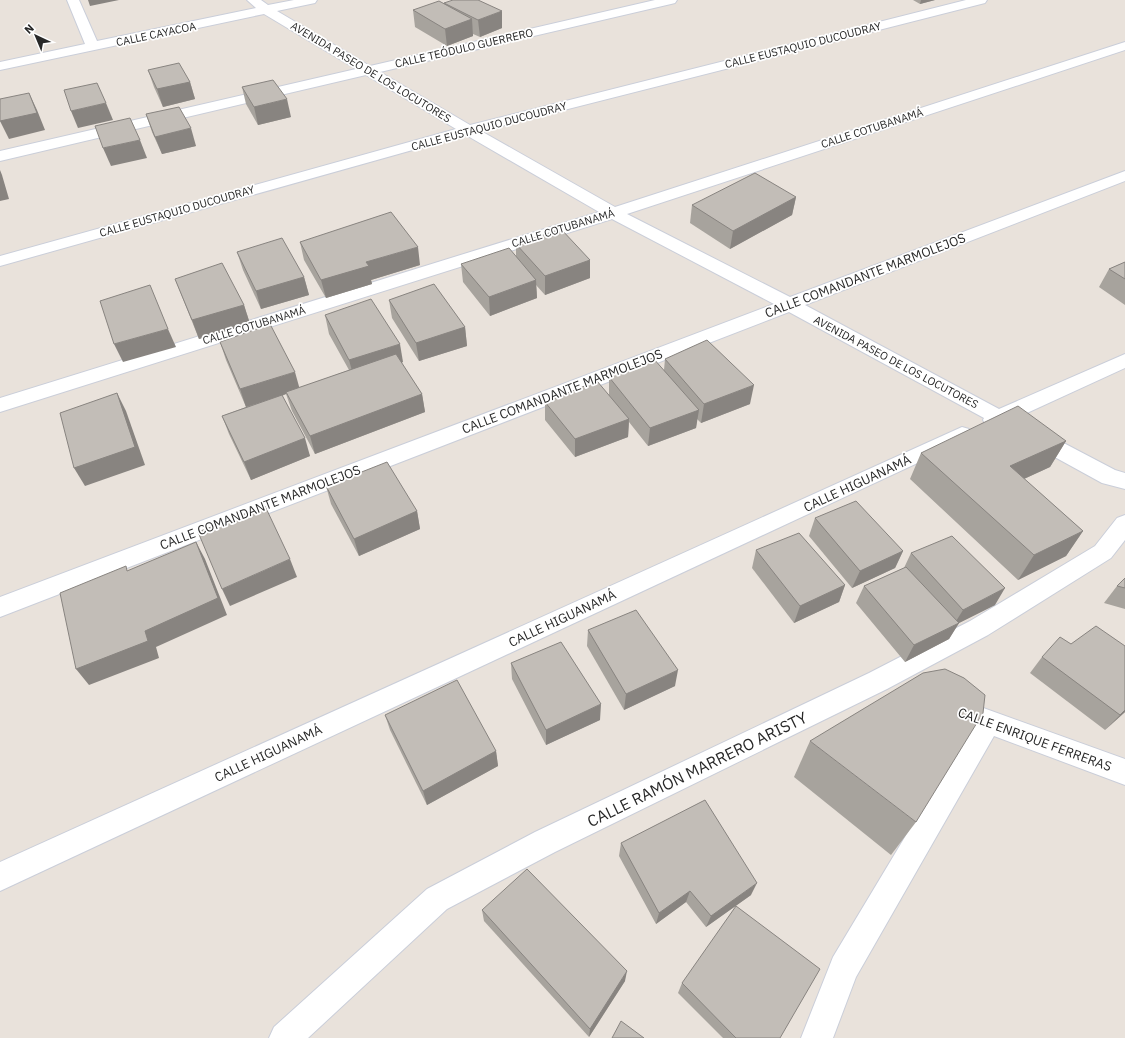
<svg xmlns="http://www.w3.org/2000/svg" width="1125" height="1038" viewBox="0 0 1125 1038" font-family="'IBM Plex Sans',sans-serif">
  <style>
    .lines { fill: none; stroke-linecap: round; stroke-linejoin: round }
    .minor-casing { stroke: #caced9; stroke-width: 2 }
    .minor { fill: #fff; fill-rule: evenodd }
    .wall { fill: #a7a39d }
    .shaded-wall { fill: #888480 }
    .building { fill: #c2bdb7; stroke: #888480 }
    .labels { text-anchor: middle; stroke-width: 3.5; stroke-linejoin: round; paint-order: stroke }
    .far-street-label { font-size: 11px; fill: #282828; stroke: #fff }
    .street-label { font-size: 13px; fill: #282828; stroke: #fff }
    .near-street-label { font-size: 16px; fill: #282828; stroke: #fff }
  </style>
  <rect width="100%" height="100%" fill="#e9e2db"/>
  <g class="lines">
    <g class="minor-casing">
      <g id="minor">
        <polygon points="67,0 79,0 97,41 256,8 247,0 261,0 268,5 294,0 317,0 315,3 277,11 370,66 655,0 677,0 675,3 671,4 380,72 470,125 966,0 987,0 985,3 481,131 615,207 1125,42 1125,50 627,214 790,297 1125,171 1125,181 805,305 999,409 1125,354 1125,368 1016,418 1115,470 1125,473 1125,489 1102,483 998,426 993,427 986,425 983,420 984,418 789,312 0,617 0,597 774,304 612,219 0,412 0,398 599,212 466,135 0,266 0,256 456,129 366,75 0,161 0,151 356,69 264,14 0,70 0,62 85,44"/>
        <polygon points="962,427 969,429 972,434 969,439 0,891 0,862"/>
        <polygon points="1125,515 1125,540 1111,558 988,635 887,689 555,852 447,909 308,1038 269,1038 274,1027 427,889 535,832 869,673 970,621 1095,546 1117,518"/>
        <polygon points="975,705 1125,759 1125,785 994,736 856,977 833,1038 801,1038 833,957 971,727 966,725 962,717 966,709"/>
      </g>
    </g>
    <use href="#minor" class="minor"/>
  </g>
  <g class="wall">
    <polygon points="913,0 935,0 920,4"/>
    <polygon points="444,3 502,28 480,37 473,34 473,36 447,46 415,27 413,10 444,4"/>
    <polygon points="148,70 190,82 195,99 163,107 154,87"/>
    <polygon points="242,87 291,117 258,125 246,104"/>
    <polygon points="146,114 196,146 162,154 152,132"/>
    <polygon points="796,197 792,215 730,249 690,223 692,205"/>
    <polygon points="300,242 420,265 371,280 372,284 326,298 304,260"/>
    <polygon points="516,244 590,260 590,278 545,295 536,285 537,298 490,316 463,282 461,264 516,257"/>
    <polygon points="237,252 304,277 309,295 261,309 243,270"/>
    <polygon points="1125,262 1125,305 1099,287 1109,269"/>
    <polygon points="175,279 244,305 250,324 199,339"/>
    <polygon points="389,300 465,327 467,346 419,361 392,318"/>
    <polygon points="325,315 403,362 401,363 422,394 425,412 315,454 292,411 286,394 282,396 310,456 251,480 229,434 222,416 246,407 226,360 220,342 299,388 349,370 329,334"/>
    <polygon points="665,359 750,404 701,423 697,419 696,428 648,446 629,422 628,437 575,457 545,420 545,402 609,395 609,377 664,370"/>
    <polygon points="1066,441 1050,467 1024,479 1083,531 1066,556 1018,580 910,479 921,453"/>
    <polygon points="326,486 417,511 420,529 359,556 331,504"/>
    <polygon points="815,518 903,551 895,568 852,588 809,536"/>
    <polygon points="756,550 845,585 839,602 794,623 752,568"/>
    <polygon points="911,553 995,605 959,623 949,639 905,662 856,603 864,586 904,568"/>
    <polygon points="1125,578 1125,609 1104,603 1117,586"/>
    <polygon points="588,630 675,686 624,710 587,646"/>
    <polygon points="1042,657 1125,712 1105,730 1030,673"/>
    <polygon points="511,663 600,720 546,745 512,679"/>
    <polygon points="385,715 496,751 498,766 427,805 390,730"/>
    <polygon points="810,741 916,822 891,855 794,777"/>
    <polygon points="621,843 751,895 706,927 686,902 656,924 619,856"/>
    <polygon points="482,910 625,981 589,1037 484,921"/>
    <polygon points="682,983 780,1038 723,1038 678,993"/>
  </g>
  <g class="shaded-wall">
    <polygon points="88,0 119,0 90,6"/>
    <polygon points="921,0 935,0 920,4"/>
    <polygon points="502,11 502,28 480,37 478,20"/>
    <polygon points="472,19 473,36 447,46 445,29"/>
    <polygon points="190,82 195,99 163,107 157,89"/>
    <polygon points="29,93 37,110 45,130 9,139 0,121"/>
    <polygon points="287,99 291,117 258,125 254,107"/>
    <polygon points="106,103 113,120 78,128 71,111"/>
    <polygon points="191,128 196,146 162,154 155,137"/>
    <polygon points="140,140 147,158 111,166 103,148"/>
    <polygon points="0,170 2,175 9,199 0,201"/>
    <polygon points="796,197 792,215 730,249 733,231"/>
    <polygon points="418,247 420,265 371,280 372,284 326,298 321,280 366,262"/>
    <polygon points="590,260 590,278 545,295 545,276"/>
    <polygon points="304,277 309,295 261,309 256,291"/>
    <polygon points="536,280 537,298 490,316 489,297"/>
    <polygon points="244,305 250,324 199,339 192,320"/>
    <polygon points="465,327 467,346 419,361 416,343"/>
    <polygon points="168,329 176,347 123,362 114,344"/>
    <polygon points="400,344 403,362 354,378 349,360"/>
    <polygon points="295,372 300,390 286,392 286,394 246,407 240,389"/>
    <polygon points="754,385 750,404 701,423 704,404"/>
    <polygon points="117,393 126,411 145,465 85,486 74,468"/>
    <polygon points="422,394 425,412 315,454 310,436"/>
    <polygon points="699,410 696,428 648,446 650,428"/>
    <polygon points="629,419 628,437 575,457 575,439"/>
    <polygon points="305,438 310,456 251,480 244,462"/>
    <polygon points="1066,441 1050,467 995,492 1010,466"/>
    <polygon points="417,511 420,529 359,556 354,539"/>
    <polygon points="1083,531 1066,556 1018,580 1034,555"/>
    <polygon points="196,542 205,559 227,615 156,647 159,658 89,685 76,669 145,631"/>
    <polygon points="903,551 895,568 852,588 860,571"/>
    <polygon points="290,559 297,577 230,606 222,589"/>
    <polygon points="845,585 839,602 794,623 800,606"/>
    <polygon points="1005,588 995,605 959,623 949,639 905,662 914,645 953,626 963,610"/>
    <polygon points="678,670 675,686 624,710 626,694"/>
    <polygon points="601,704 600,720 546,745 546,730"/>
    <polygon points="1125,710 1125,712 1105,730"/>
    <polygon points="496,751 498,766 427,805 423,791"/>
    <polygon points="757,883 751,895 706,927 711,916"/>
    <polygon points="690,891 686,902 656,924 659,913"/>
    <polygon points="627,971 625,981 589,1037 590,1029"/>
  </g>
  <g class="building">
    <polygon points="453,0 478,0 502,11 478,20 444,3"/>
    <polygon points="439,1 472,19 445,29 413,10"/>
    <polygon points="179,63 190,82 157,89 148,70"/>
    <polygon points="273,80 287,99 254,107 242,87"/>
    <polygon points="97,83 106,103 71,111 64,90"/>
    <polygon points="29,93 37,113 0,121 0,99"/>
    <polygon points="179,107 191,128 155,137 146,114"/>
    <polygon points="130,118 140,140 103,148 95,126"/>
    <polygon points="755,173 796,197 733,231 692,205"/>
    <polygon points="391,212 418,247 366,262 369,266 321,280 300,242"/>
    <polygon points="561,229 590,260 545,276 516,244"/>
    <polygon points="282,238 304,277 256,291 237,252"/>
    <polygon points="509,248 536,280 489,297 461,264"/>
    <polygon points="1125,262 1125,279 1109,269"/>
    <polygon points="222,263 244,305 192,320 175,279"/>
    <polygon points="434,284 465,327 416,343 389,300"/>
    <polygon points="150,285 168,329 114,344 100,301"/>
    <polygon points="371,299 400,344 349,360 325,315"/>
    <polygon points="270,324 295,372 240,389 220,342"/>
    <polygon points="707,340 754,385 704,404 665,359"/>
    <polygon points="396,354 422,394 310,436 286,392"/>
    <polygon points="653,358 699,410 650,428 609,377"/>
    <polygon points="597,381 629,419 575,439 545,402"/>
    <polygon points="117,393 135,447 74,468 60,413"/>
    <polygon points="282,395 305,438 244,462 222,416"/>
    <polygon points="1018,406 1066,441 1010,466 1083,531 1034,555 921,453"/>
    <polygon points="387,462 417,511 354,539 326,486"/>
    <polygon points="856,501 903,551 860,571 815,518"/>
    <polygon points="265,506 290,559 222,589 198,532"/>
    <polygon points="799,533 845,585 800,606 756,550"/>
    <polygon points="952,536 1005,588 963,610 911,553"/>
    <polygon points="196,542 218,598 145,631 148,641 76,669 60,593 126,566 127,571"/>
    <polygon points="906,567 959,623 914,645 864,586"/>
    <polygon points="1125,578 1125,588 1117,586"/>
    <polygon points="636,610 678,670 626,694 588,630"/>
    <polygon points="1096,626 1125,646 1125,710 1120,715 1042,657 1060,637 1071,644"/>
    <polygon points="561,642 601,704 546,730 511,663"/>
    <polygon points="945,669 964,678 985,695 983,713 916,822 810,741 923,673"/>
    <polygon points="457,680 496,751 423,791 385,715"/>
    <polygon points="705,800 757,883 711,916 690,891 659,913 621,843"/>
    <polygon points="527,869 627,971 590,1029 482,910"/>
    <polygon points="736,906 820,969 780,1038 736,1038 682,983"/>
    <polygon points="621,1021 644,1038 612,1038"/>
  </g>
  <g class="labels">
    <g class="far-street-label">
      <text transform="translate(156 34) rotate(-12)" y="4">CALLE CAYACOA</text>
      <text transform="translate(803 45) rotate(-14)" y="4">CALLE EUSTAQUIO DUCOUDRAY</text>
      <text transform="translate(464 48) rotate(-13)" y="4">CALLE TEÓDULO GUERRERO</text>
      <text transform="translate(371 72) rotate(31)" y="4">AVENIDA PASEO DE LOS LOCUTORES</text>
      <text transform="translate(489 126) rotate(-15)" y="4">CALLE EUSTAQUIO DUCOUDRAY</text>
      <text transform="translate(872 128) rotate(-18)" y="4">CALLE COTUBANAMÁ</text>
      <text transform="translate(177 211) rotate(-16)" y="4">CALLE EUSTAQUIO DUCOUDRAY</text>
      <text transform="translate(563 228) rotate(-17)" y="4">CALLE COTUBANAMÁ</text>
      <text transform="translate(254 325) rotate(-17)" y="4">CALLE COTUBANAMÁ</text>
      <text transform="translate(896 362) rotate(28)" y="4">AVENIDA PASEO DE LOS LOCUTORES</text>
    </g>
    <g class="street-label">
      <text transform="translate(865 275) rotate(-21)" y="5">CALLE COMANDANTE MARMOLEJOS</text>
      <text transform="translate(562 391) rotate(-21)" y="5">CALLE COMANDANTE MARMOLEJOS</text>
      <text transform="translate(857 483) rotate(-25)" y="5">CALLE HIGUANAMÁ</text>
      <text transform="translate(260 507) rotate(-21)" y="5">CALLE COMANDANTE MARMOLEJOS</text>
      <text transform="translate(562 618) rotate(-25)" y="5">CALLE HIGUANAMÁ</text>
      <text transform="translate(1035 739) rotate(20)" y="5">CALLE ENRIQUE FERRERAS</text>
      <text transform="translate(268 753) rotate(-25)" y="5">CALLE HIGUANAMÁ</text>
    </g>
    <g class="near-street-label">
      <text transform="translate(697 769) rotate(-26)" y="6">CALLE RAMÓN MARRERO ARISTY</text>
    </g>
  </g>
  <g transform="translate(36 36) rotate(316)" stroke="#ffffff" stroke-width="3" paint-order="stroke">
  <path d="M0-3L7 15L0 10L-7 15Z" fill="#282828"/>
  <text y="-6" font-size="11" font-weight="bold" text-anchor="middle" fill="#282828">N</text>
  </g>
</svg>
